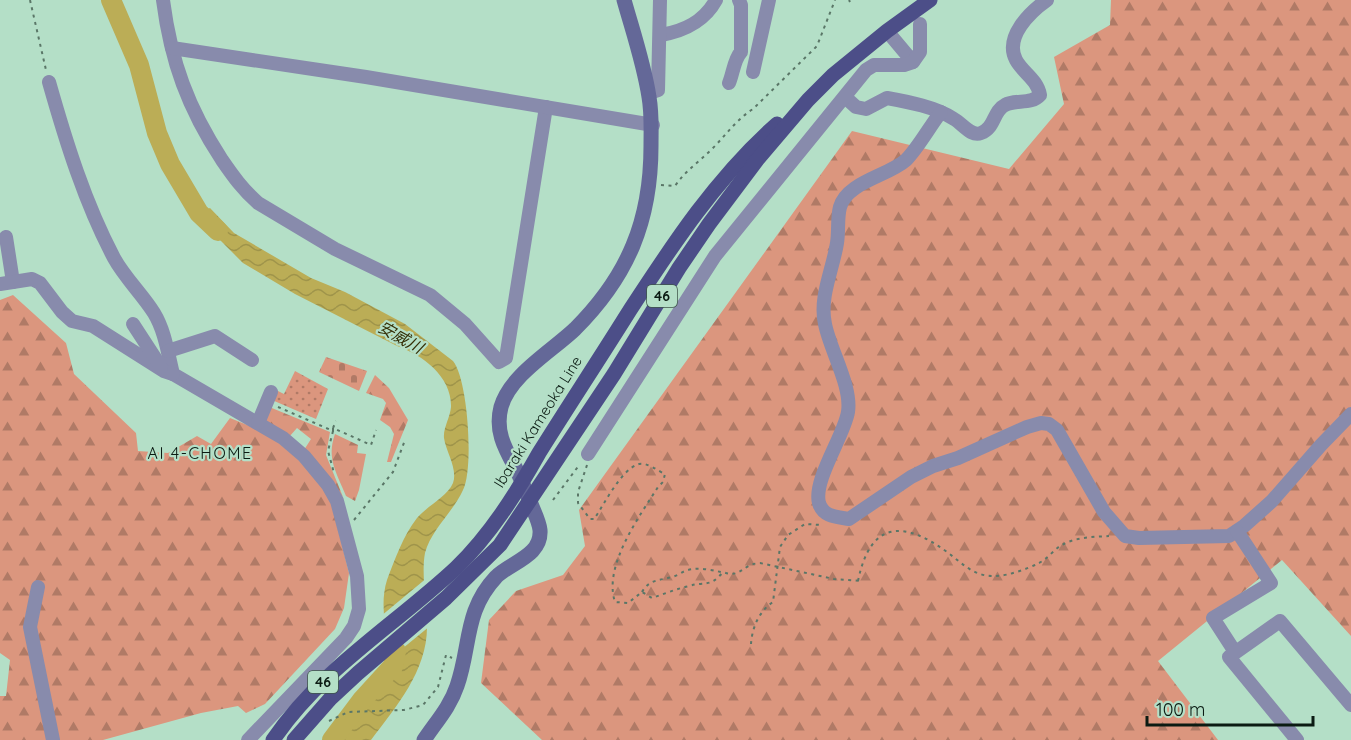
<svg xmlns="http://www.w3.org/2000/svg" width="1351" height="740" viewBox="0 0 1351 740" font-family="Quicksand,'Noto Sans JP',sans-serif">
  <style>
    .forest { fill: url(#forest-firs) }
    .cemetery { fill: url(#cemetery-stones) }
    .garden { fill: url(#garden-dots) }
    .water { fill: url(#water-waves) }
    .pier { fill: #b4dfc7 }
    .lines { fill: none; stroke-linecap: round; stroke-linejoin: round }
    .river { stroke: #bbad56; stroke-width: 20 }
    .path { stroke: #5a7667; stroke-width: 2; stroke-dasharray: 3 4.5; stroke-linecap: butt }
    .street { stroke: #888bac; stroke-width: 14 }
    .secondary { stroke: #646898; stroke-width: 15 }
    .primary { stroke: #4c4e88; stroke-width: 15 }
    .labels { text-anchor: middle; stroke-width: 4.5; stroke-linejoin: round; paint-order: stroke }
    .shield { fill: #b4dfc7; stroke: #3e5649; stroke-width: 1.5 }
    .shield-label { font-size: 14px; font-weight: bold; fill: #0b1b13 }
    .street-label { font-size: 15px; fill: #0b1b13; stroke: #b4dfc7 }
    .water-label { font-size: 16px; font-style: italic; fill: #352f07; stroke: #b4dfc7 }
    .neighbourhood-label { font-size: 16px; letter-spacing: 1.5px; fill: #0b1b13; stroke: #b4dfc7 }
  </style>
  <defs>
    <pattern id="forest-firs" width="22" height="20" patternUnits="userSpaceOnUse" patternTransform="scale(1.5)"><rect width="22" height="20" fill="#db967e"/><path d="M5 1l3.5 6h-7zM16 11l3.5 6h-7z" fill="#b07a66"/></pattern>
    <pattern id="cemetery-stones" width="16" height="16" patternUnits="userSpaceOnUse" patternTransform="scale(1.5)"><rect width="16" height="16" fill="#db967e"/><path d="M2 7V4a2 2 0 0 1 4 0v3zM10 15v-3a2 2 0 0 1 4 0v3z" fill="#b07a66"/></pattern>
    <pattern id="garden-dots" width="8" height="8" patternUnits="userSpaceOnUse" patternTransform="scale(1.5)"><rect width="8" height="8" fill="#db967e"/><path d="M2 2h.1M6 6h.1" fill="none" stroke="#b07a66" stroke-width="1.8" stroke-linecap="round"/></pattern>
    <pattern id="water-waves" width="16" height="10" patternUnits="userSpaceOnUse" patternTransform="scale(1.5)"><rect width="16" height="10" fill="#bbad56"/><path d="M0 5q4-4 8 0t8 0" fill="none" stroke="#9f944a"/></pattern>
  </defs>
  <rect width="100%" height="100%" fill="#b4dfc7"/>
  <g class="forest">
    <polygon points="1111,0 1351,0 1351,636 1282,560 1158,661 1218,740 542,740 481,683 489,620 516,591 563,575 585,546 579,510 852,131 1009,169 1064,104 1054,57 1110,25"/>
    <polygon points="13,295 66,343 74,374 136,433 138,451 168,453 197,436 211,444 230,418 257,429 279,443 296,457 319,482 331,501 349,573 344,608 335,629 265,704 246,713 238,706 201,713 103,740 0,740 0,696 6,696 10,660 0,653 0,300"/>
    <polygon points="375,375 389,388 408,420 391,462 387,462 394,434 390,427 380,420 386,403 383,399 366,393"/>
    <polygon points="267,406 330,432 326,455 343,497 304,450 311,439 297,428 289,437 262,420"/>
    <path d="M335,434l23,11 -1,8 9,1 -7,36 -4,11 -9,-5c-9,-23 -20,-37 -11,-62z"/>
  </g>
  <polygon class="cemetery" points="326,357 367,371 359,391 319,372"/>
  <polygon class="garden" points="295,371 328,389 316,419 272,400 278,391 284,394"/>
  <path class="water" d="M210,208l24,25 77,45 34,14 60,32 48,37c15,18 21,108 10,129 -10,22 -32,40 -38,63 -4,21 2,52 2,74 0,44 -31,80 -56,113h-35c16,-21 54,-56 55,-83 0,-6 -3,-13 -4,-18 -3,-20 -6,-40 0,-59 8,-21 16,-44 30,-62 10,-12 30,-21 36,-35 5,-14 -7,-31 -9,-45 -1,-10 6,-20 7,-31 1,-30 -28,-52 -54,-61l-102,-52 -52,-31 -45,-45 1,-5z"/>
  <polygon class="pier" points="428,577 430,626 386,662 388,657 381,616"/>
  <g class="lines">
    <g class="river">
      <polyline points="111,0 139,65 157,133 170,164 199,213 218,231"/>
      <polyline points="332,740 362,700 393,666 396,651"/>
    </g>
    <g class="path">
      <polyline points="30,0 46,70"/>
      <polyline points="849,0 850,2"/>
      <path d="M661,185l14,1c11,-16 24,-24 37,-37 14,-14 25,-30 41,-40l64,-63 18,-46"/>
      <polyline points="278,407 333,431 333,428 371,445 376,430"/>
      <polyline points="333,428 336,421"/>
      <polyline points="333,431 328,451 334,473"/>
      <path d="M587,465l-9,27v11l12,16h4c10,-14 27,-50 45,-55 8,-2 19,7 26,10l-2,8 -5,5c-19,30 -55,79 -43,115l13,1 14,-11 10,6c12,-4 24,-9 37,-12 16,-5 21,2 34,-14 18,7 19,-8 37,-9l74,16 29,2"/>
      <polyline points="553,500 580,464"/>
      <polyline points="354,520 393,472 405,440"/>
      <path d="M858,581c12,-59 44,-62 89,-29 15,11 27,25 48,24 13,0 32,-7 44,-13 8,-4 14,-12 21,-17 15,-9 32,-9 49,-10"/>
      <path d="M642,592c8,-14 19,-11 33,-16 4,-1 8,-5 13,-6 11,-3 23,0 33,2"/>
      <path d="M751,644c1,-16 8,-33 22,-42l7,-55 8,-12 17,-11 17,1"/>
      <polyline points="329,721 348,712 404,710 423,705 438,687 446,655 452,658"/>
    </g>
    <g class="street">
      <path d="M163,0c8,62 25,108 59,160 11,16 21,30 36,43l77,46 95,46 35,29 34,38 7,-4 40,-251"/>
      <polyline points="887,31 913,62"/>
      <path d="M661,35c23,-4 43,-13 55,-35"/>
      <polyline points="172,48 366,77 653,125"/>
      <polyline points="753,72 769,0"/>
      <path d="M49,82c17,60 36,121 65,176 11,20 28,36 40,55 11,18 14,41 19,61l110,64 21,18 24,29 9,16 20,75 2,33 -5,17 -8,12 -98,102"/>
      <path d="M729,83c4,-9 5,-24 12,-31v-47l-2,-5"/>
      <polyline points="649,93 658,90 660,0"/>
      <path d="M845,97l11,10 10,2 21,-11c22,4 49,9 67,21 9,5 17,18 27,14 14,-5 12,-22 24,-28 11,-6 26,0 35,-10 -3,-16 -17,-22 -24,-35 -12,-23 14,-48 31,-60"/>
      <path d="M941,112c-11,14 -23,36 -35,48 -18,16 -59,22 -66,47 -3,11 -1,24 -3,36 -4,26 -18,54 -12,81 5,26 27,62 23,88 -4,24 -35,68 -29,91 4,14 18,14 30,16l62,-42 22,-11 25,-8 69,-31 14,-4 8,1 8,6 47,82 21,24 14,2 90,-2 15,-10 28,-25 49,-56 30,-31"/>
      <polyline points="6,237 13,282"/>
      <polyline points="0,284 32,279 40,283 62,312 72,321 93,326 164,371 173,374"/>
      <polyline points="133,324 161,367"/>
      <polyline points="168,351 215,336 252,360"/>
      <polyline points="258,423 271,392"/>
      <polyline points="588,454 715,256 866,70 874,65 904,65 913,62 920,52 920,24"/>
      <polyline points="38,587 30,627 53,740"/>
      <polyline points="1235,652 1213,618 1271,583 1237,531"/>
      <polyline points="1297,740 1229,657 1280,621 1351,705"/>
    </g>
    <path class="secondary" d="M424,740c12,-18 26,-33 33,-54 14,-40 7,-75 39,-109 15,-15 46,-21 44,-47 -1,-9 -6,-18 -9,-26 -5,-12 -10,-26 -16,-37 -11,-20 -20,-37 -14,-60 9,-32 51,-56 74,-78 53,-53 76,-108 76,-183 0,-17 1,-32 -2,-49 -5,-33 -16,-65 -25,-97"/>
    <g class="primary">
      <path d="M273,740c48,-71 122,-115 183,-172 34,-33 60,-74 83,-115 30,-48 61,-95 91,-143 43,-66 87,-133 147,-186"/>
      <polyline points="294,740 330,699 358,673 446,598 500,545 614,374 679,268 709,224 757,160 808,100 833,75 887,31 930,0"/>
    </g>
  </g>
  <g class="labels">
    <g class="shield">
      <rect x="647" y="285" width="30" height="22" rx="4.5"/>
      <rect x="308" y="671" width="30" height="22" rx="4.5"/>
    </g>
    <g class="shield-label">
      <text x="662" y="301">46</text>
      <text x="323" y="687">46</text>
    </g>
    <g class="street-label">
      <text transform="translate(538 422) rotate(-58)" y="5">Ibaraki Kameoka Line</text>
    </g>
    <g class="water-label">
      <text transform="translate(401 337) rotate(29)" y="6">安威川</text>
    </g>
    <g class="neighbourhood-label">
      <text x="200" y="459">AI 4-CHOME</text>
    </g>
  </g>
  <path d="M1147 716v9h166v-9" fill="none" stroke="#0b1b13" stroke-width="3"/>
  <text x="1156" y="716" font-size="18" fill="#0b1b13" stroke="#b4dfc7" stroke-width="4.5" paint-order="stroke">100 m</text>
</svg>
